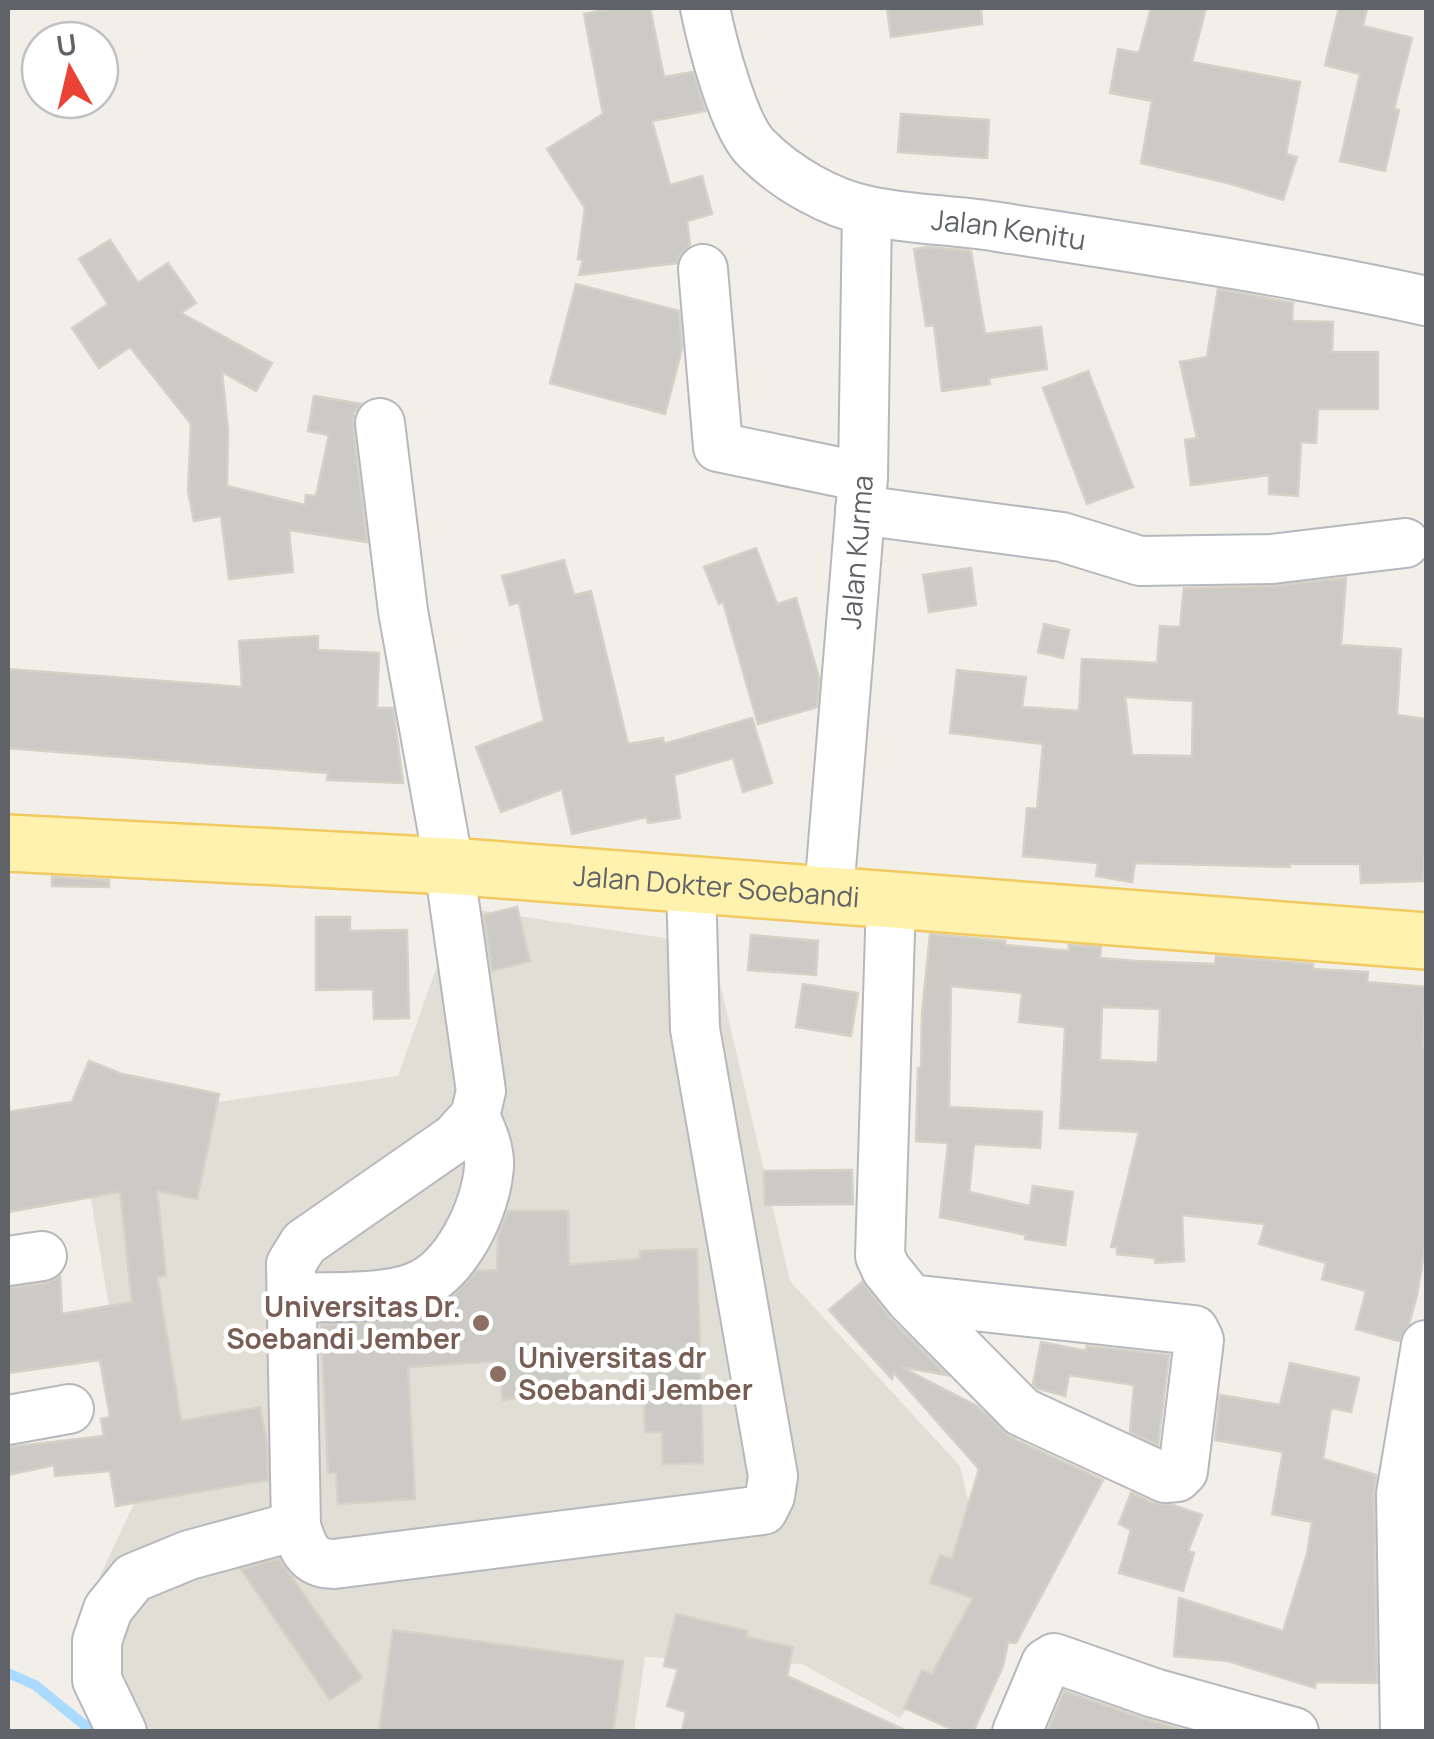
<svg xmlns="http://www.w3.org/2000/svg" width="1434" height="1739" viewBox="0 0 1434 1739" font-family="Manrope,sans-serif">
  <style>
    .education { fill: #e1ded6 }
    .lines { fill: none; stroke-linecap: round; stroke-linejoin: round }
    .stream { stroke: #aadaff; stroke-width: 10 }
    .building { fill: #cccac5; stroke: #d6d1c6; stroke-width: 2.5; fill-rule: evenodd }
    .minor-casing { stroke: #b5b8bc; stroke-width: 52 }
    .major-casing { stroke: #f2c960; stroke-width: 60 }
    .minor { stroke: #fff; stroke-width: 48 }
    .major { stroke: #fff2af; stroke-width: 55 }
    .education-dot { fill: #8d6e63; stroke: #fff; stroke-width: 4 }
    .labels { text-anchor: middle; stroke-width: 9; stroke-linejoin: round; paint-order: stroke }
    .street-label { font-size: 28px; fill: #5f6368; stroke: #fff }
    .education-label { font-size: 28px; font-weight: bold; fill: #785e54; stroke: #fff; text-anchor: end }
  </style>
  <rect width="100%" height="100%" fill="#f1efe8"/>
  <polygon class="education" points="458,907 711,945 790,1281 960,1466 991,1599 900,1718 802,1664 645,1657 634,1731 143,1731 77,1625 140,1491 78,1122 398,1076"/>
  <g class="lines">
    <polyline class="stream" points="8,1673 35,1685 93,1732"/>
  </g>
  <g class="building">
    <polygon points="615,8 650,8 664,77 693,72 705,111 652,121 670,185 702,176 712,214 687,221 690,245 679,256 677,263 579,275 583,260 578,259 585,208 547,149 603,114 584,14"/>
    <polygon points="887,8 981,8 982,24 891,37"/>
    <polygon points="1151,8 1206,8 1192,62 1300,82 1286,154 1297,157 1283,200 1228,183 1141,163 1152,101 1110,93 1118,49 1139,53"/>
    <polygon points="1339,8 1367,8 1363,26 1412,38 1394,109 1399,110 1385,171 1340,161 1360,74 1325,65"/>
    <polygon points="901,114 989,120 987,158 898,152"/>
    <polygon points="110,240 138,283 168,263 196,303 181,313 272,363 256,391 222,372 228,430 227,486 305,505 306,495 316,496 329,435 308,431 314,396 361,404 354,413 353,426 367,542 289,530 293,572 229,579 221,516 194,521 188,491 191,424 130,347 99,368 72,328 108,304 79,259"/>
    <polygon points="928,247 971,251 985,334 1041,327 1047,369 989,378 990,384 942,391 934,325 926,326 914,249"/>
    <polygon points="576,284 679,311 682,349 665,414 550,383"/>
    <polygon points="1218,289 1293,303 1292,321 1333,322 1332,352 1378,352 1378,409 1318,409 1316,443 1301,442 1298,496 1269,494 1269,475 1191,485 1185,440 1197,438 1180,362 1207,357"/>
    <polygon points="1088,371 1133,487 1087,504 1043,388"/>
    <polygon points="756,548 777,604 796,598 819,678 817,707 758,724 723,602 719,604 704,567"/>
    <polygon points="564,560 574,595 591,591 628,744 663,738 664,744 752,718 772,783 743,792 733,758 674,775 680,818 648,823 647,817 572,834 562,789 501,812 476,747 544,721 519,602 510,605 502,576"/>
    <polygon points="971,568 976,605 929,612 923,575"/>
    <path d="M1346,578l-5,67 60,4 -4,66 29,4v118l-3,44 -62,2 -1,-19h-70v3l-155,-4 -3,19 -36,-6 2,-13 -75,-7 4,-48 10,1 6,-65 -93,-11 7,-63 69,7 -4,30 57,4 3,-52 75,4 3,-37 20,1 4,-39 89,-2zM1125,697l68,4 -1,55 -60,-1z"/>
    <polygon points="1044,624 1069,630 1063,658 1038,652"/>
    <polygon points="318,636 318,650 379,653 377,708 393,708 403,783 327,780 328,773 8,748 8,669 242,687 239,641"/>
    <polygon points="52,877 109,880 109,887 52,886"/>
    <polygon points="517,907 530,961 492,971 484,915"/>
    <polygon points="316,917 350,917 350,931 407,930 409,1018 374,1019 373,989 316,990"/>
    <path d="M930,934l75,7v4l64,6v-6l32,2 -1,11 36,3 79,3 1,-8 97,8v5l55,3 -1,10 59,5 -3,60h3v194l-9,54 -8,29 -10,17 -43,-12 10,-38 -44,-12 4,-16 -67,-19 6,-20 -83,-9 2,46 -29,2v-5l-38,-4v-7h-6l28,-115 -79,-4 5,-101 -46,-5 3,-29 -71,-7 -2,121 93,5 -2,36 -66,-4 -5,48 61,14 3,-20 40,6 -8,53 -40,-6 1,-4 -86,-18 8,-74 -32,-2 2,-73h3l1,-54zM1102,1007l58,2 -2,54 -58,-3z"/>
    <polygon points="751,935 818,941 816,975 748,970"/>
    <polygon points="803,984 858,993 851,1036 796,1027"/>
    <polygon points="89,1061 122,1074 219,1094 197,1199 157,1191 166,1276 157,1277 181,1421 260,1407 267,1444 268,1480 116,1506 110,1471 55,1476 54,1465 8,1475 8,1447 104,1436 101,1419 110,1417 100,1360 8,1373 8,1288 46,1283 60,1276 62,1314 132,1302 120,1192 8,1212 8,1112 72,1102"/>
    <polygon points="852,1170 853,1204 765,1205 764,1171"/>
    <polygon points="508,1211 568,1211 569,1265 640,1259 640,1251 697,1249 703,1463 663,1464 662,1432 645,1432 643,1350 568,1356 572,1391 503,1400 498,1361 408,1367 415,1499 338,1504 336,1473 328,1473 321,1325 392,1321 448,1305 448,1300 477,1271 497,1270 498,1236"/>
    <polygon points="862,1282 890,1318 947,1375 901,1367 977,1406 1010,1437 1103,1480 1016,1643 1008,1642 1003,1666 973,1732 958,1732 904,1708 922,1670 932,1674 973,1598 930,1583 940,1555 952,1559 979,1469 894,1373 892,1379 829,1310"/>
    <polygon points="1041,1342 1086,1351 1087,1346 1169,1355 1158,1445 1130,1432 1134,1385 1069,1375 1065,1396 1038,1389 1033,1384"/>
    <polygon points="1290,1363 1359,1378 1351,1412 1331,1408 1323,1459 1376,1475 1374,1494 1377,1683 1316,1682 1315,1688 1228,1661 1174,1656 1179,1598 1283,1631 1307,1554 1312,1522 1272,1514 1283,1452 1215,1440 1220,1395 1280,1405"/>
    <polygon points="1131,1493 1153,1503 1173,1505 1202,1515 1188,1551 1194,1553 1183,1591 1119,1573 1131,1530 1119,1524"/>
    <polygon points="279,1559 362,1678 330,1700 241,1569"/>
    <polygon points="676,1614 747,1631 746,1637 793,1647 787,1676 909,1732 682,1732 686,1712 667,1706 678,1669 664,1666"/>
    <polygon points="393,1630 623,1661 613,1732 379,1732"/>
    <polygon points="1064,1691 1145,1719 1190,1732 1047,1732"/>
  </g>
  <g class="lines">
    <g class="minor-casing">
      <g id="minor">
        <path id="s1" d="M705,8c7,34 28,118 52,141 29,29 72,54 112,62 43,9 87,9 129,16 143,22 287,43 428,74"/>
        <polyline points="703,269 718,447 863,477"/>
        <path d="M380,423l23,188 46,255 32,225 -6,25 -20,22 -151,105 -13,21 5,262c7,22 12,38 38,38l429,-54 7,-14 3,-20 -78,-447 -4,-146"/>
        <polyline points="860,510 1062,537 1140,561 1272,559 1405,543"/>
        <path id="s2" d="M829,893l34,-416 4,-266"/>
        <polyline points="891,900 880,1256 886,1269 910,1299 1022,1412 1165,1478 1177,1477 1183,1471 1199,1340 1194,1330 910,1299"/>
        <polyline points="8,1261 42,1256"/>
        <path d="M292,1298c36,-2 90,2 123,-11 41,-15 71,-78 74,-120 1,-18 -7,-35 -14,-51"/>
        <polyline points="8,1420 69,1409"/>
        <polyline points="122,1732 97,1680 97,1641 108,1609 133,1578 189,1555 296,1526"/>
        <polyline points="1017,1732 1046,1663 1054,1658 1154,1693 1294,1732"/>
        <polyline points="1405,1732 1401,1494 1426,1345"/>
      </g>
    </g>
    <g class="major-casing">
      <g id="major">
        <path id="s3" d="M8,843l441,23 977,75"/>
      </g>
    </g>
    <use href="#minor" class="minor"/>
    <use href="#major" class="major"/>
  </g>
  <g class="education-dot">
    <circle cx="481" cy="1323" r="10"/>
    <circle cx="498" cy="1374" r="10"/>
  </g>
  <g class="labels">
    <g class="street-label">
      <text dy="10" stroke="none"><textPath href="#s1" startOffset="422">Jalan Kenitu</textPath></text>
      <text dy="10" stroke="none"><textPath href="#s2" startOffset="342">Jalan Kurma</textPath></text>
      <text dy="10" stroke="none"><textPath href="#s3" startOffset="710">Jalan Dokter Soebandi</textPath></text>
    </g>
    <g class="education-label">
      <text x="461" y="1317">Universitas Dr.<tspan x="461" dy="32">Soebandi Jember</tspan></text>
      <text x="518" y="1368" text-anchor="start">Universitas dr<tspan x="518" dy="32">Soebandi Jember</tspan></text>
    </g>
  </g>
  <rect width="1434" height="1739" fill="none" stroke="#5f6368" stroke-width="20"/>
  <g transform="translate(70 70) rotate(352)"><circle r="48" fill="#ffffff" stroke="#bfc1c3" stroke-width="2.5"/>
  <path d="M0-8L18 38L0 25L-18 38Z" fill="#ea4335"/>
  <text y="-15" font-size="28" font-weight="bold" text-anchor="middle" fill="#5f6368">U</text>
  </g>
</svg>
